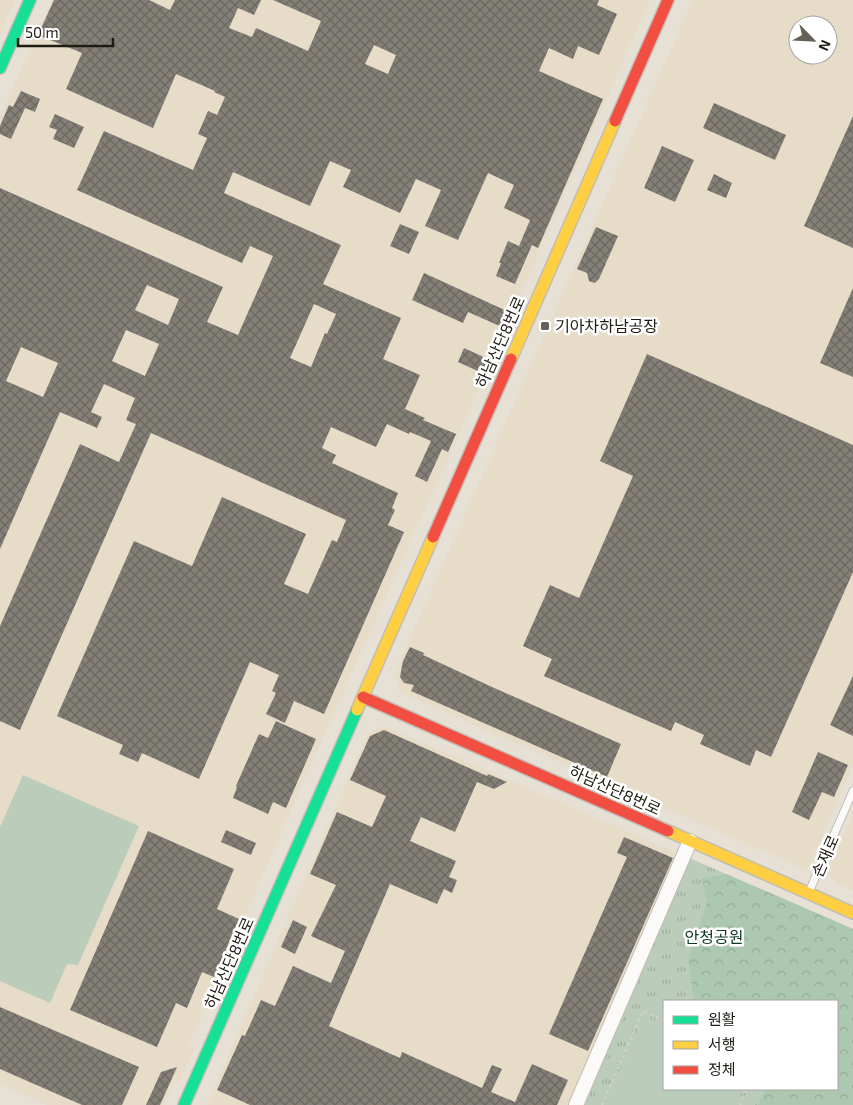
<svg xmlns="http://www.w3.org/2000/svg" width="853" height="1105" viewBox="0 0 853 1105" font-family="'Exo 2','Noto Sans KR',sans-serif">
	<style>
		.built { fill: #e6dcc8; fill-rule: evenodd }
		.grass { fill: url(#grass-tufts); fill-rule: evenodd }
		.forest { fill: url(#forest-crowns) }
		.garden { fill: #bbccba }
		.building { fill: url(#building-cross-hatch); fill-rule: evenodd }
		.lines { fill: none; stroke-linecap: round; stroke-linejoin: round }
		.lane-casing { stroke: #c2bdb5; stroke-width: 9 }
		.street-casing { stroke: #c2bdb5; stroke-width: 16 }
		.fast-casing { stroke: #c2bdb5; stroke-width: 14 }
		.slow-casing { stroke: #c2bdb5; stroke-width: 14 }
		.jam-casing { stroke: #c2bdb5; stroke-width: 14 }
		.path { stroke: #d2d1ce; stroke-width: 2.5; stroke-dasharray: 2.5 4; stroke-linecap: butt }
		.lane { stroke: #fbfaf9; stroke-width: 7 }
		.street { stroke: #fbfaf9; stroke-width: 14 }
		.fast { stroke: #16e098; stroke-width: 11 }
		.slow { stroke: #ffcf43; stroke-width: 11 }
		.jam { stroke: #f24e42; stroke-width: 11 }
		.poi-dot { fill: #656158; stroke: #fff; stroke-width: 2 }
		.labels { text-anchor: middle; stroke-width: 5; stroke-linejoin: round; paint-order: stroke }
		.poi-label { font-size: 16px; fill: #1f1c15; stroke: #fff; text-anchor: start }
		.street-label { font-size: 16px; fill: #1f1c15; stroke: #fff }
		.park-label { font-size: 16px; fill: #0d3820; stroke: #fff }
	</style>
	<defs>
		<pattern id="grass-tufts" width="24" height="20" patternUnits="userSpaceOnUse" patternTransform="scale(1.25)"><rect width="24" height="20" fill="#bbccba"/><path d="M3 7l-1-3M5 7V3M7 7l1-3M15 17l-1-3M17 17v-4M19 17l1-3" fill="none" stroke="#a0af9f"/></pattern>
		<pattern id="forest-crowns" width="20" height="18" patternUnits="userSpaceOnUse" patternTransform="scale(1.25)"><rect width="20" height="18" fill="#adc8b0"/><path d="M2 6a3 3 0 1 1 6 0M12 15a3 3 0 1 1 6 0" fill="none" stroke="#94ab96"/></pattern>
		<pattern id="building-cross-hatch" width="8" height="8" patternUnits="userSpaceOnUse" patternTransform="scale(1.25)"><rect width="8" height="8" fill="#848078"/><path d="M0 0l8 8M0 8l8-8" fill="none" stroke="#6b6861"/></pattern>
	</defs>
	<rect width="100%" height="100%" fill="#e6e0d5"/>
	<g class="built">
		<polygon points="0,0 15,0 0,36"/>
		<polygon points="52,0 650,0 444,467 331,719 189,1044 195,1047 179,1083 174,1081 163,1105 48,1105 0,1084 0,117"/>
		<path d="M693 0H853V765L807 870 401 693 395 672ZM798 25H828V55H798Z"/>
		<polygon points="384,726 680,854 571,1105 207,1105 368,733"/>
		<polygon points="853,814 853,890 840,885 827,874"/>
	</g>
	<path class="grass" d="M680 854 853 929V1105H571ZM664 1001H837V1089H664Z"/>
	<polygon class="forest" points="726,874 853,929 853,1105 758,1105 765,1089 837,1089 837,1001 694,1001 688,959 707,902 702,879"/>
	<g class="garden">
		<polygon points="23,775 139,826 78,965 67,964 50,1003 0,981 0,827"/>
		<polygon points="644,1016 664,1025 664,1089 743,1089 736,1105 605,1105"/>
	</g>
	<g class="building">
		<path d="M54 0H149L170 10 175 0H261L254 15 238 8 229 28 252 37 256 28 308 51 321 21 273 0H599L597 5 617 14 599 55 578 46 573 59 549 48 539 71 603 99 538 248 532 245 515 284 496 276 501 263H499L508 241 519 246 530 220 504 208 514 185 488 173 458 240 425 226 441 190 416 179 400 213 343 187 351 170 330 161 310 206 233 172 224 193 341 245 323 284 401 318 383 359 420 375 405 409 425 418 423 420 456 434 448 452 442 449 427 482 415 476 431 441 410 432 409 434 387 424 376 447 331 427 322 448 336 455 332 463 398 493 392 508 395 510 388 525 404 532 324 714 294 701 285 723 266 714 276 693 272 691 279 675 250 662 199 779 142 753 138 762 119 754 123 745 57 716 134 541 192 566 222 497 306 534 284 584 308 594 332 540 337 542 346 520 151 433 20 730 0 721V626L80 444 119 462 136 424 126 420 135 398 104 384 91 412 102 417 97 428 60 412 0 549V188L223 287 207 322 238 335 273 256 250 246 242 263 77 190 104 131 193 170 207 138 198 134 208 111 217 115 225 97 214 92 215 91 176 74 153 128 66 89 82 53 38 35ZM374 45 396 55 388 74 365 64ZM147 285 179 299 168 325 135 310ZM314 304 336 314 327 334 325 333 311 367 290 358ZM126 330 159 344 145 376 112 361ZM21 347 58 363 43 397 6 381Z"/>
		<polygon points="21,91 40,99 35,112 25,108 11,139 0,134 0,126 9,105 13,107"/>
		<polygon points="714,103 786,135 775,160 703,128"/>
		<polygon points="55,114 84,127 74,148 53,139 57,130 49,127"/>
		<polygon points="853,116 853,248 804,226"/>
		<polygon points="662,146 694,160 675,202 644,188"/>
		<polygon points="714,174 732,183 726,198 707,190"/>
		<polygon points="400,224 419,232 409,254 390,246"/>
		<polygon points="596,227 618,236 599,279 595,283 589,281 587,273 577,269"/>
		<polygon points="424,273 509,312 502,327 468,312 463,323 412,300"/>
		<polygon points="853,288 853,377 820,363"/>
		<polygon points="464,348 488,359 482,373 458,362"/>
		<polygon points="647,354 853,445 853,572 771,757 756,750 750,766 700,744 704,735 675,722 671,731 544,676 552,659 523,646 550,585 579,598 633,476 600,461"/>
		<polygon points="410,647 424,653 423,655 492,687 621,744 607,777 411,691 414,685 404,683 400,677 403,661"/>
		<polygon points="853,676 853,736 830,725"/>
		<polygon points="276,721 316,739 286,808 273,802 268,814 233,798 237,787 236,786 259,734 268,738"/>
		<polygon points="384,730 487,776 488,774 507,782 494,789 477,782 455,832 421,817 410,841 456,861 449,877 457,880 452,893 444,889 437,904 390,884 329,1026 400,1058 402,1052 482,1088 492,1065 502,1069 491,1092 515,1102 532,1064 568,1080 557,1105 250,1105 217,1090 242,1035 245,1036 261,1000 275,1006 293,966 331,983 345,951 311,936 336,885 310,874 337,812 372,827 386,796 350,780 370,736"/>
		<polygon points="818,752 848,765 834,797 822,792 809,820 792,812"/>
		<polygon points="226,830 256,843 251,855 221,842"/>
		<polygon points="148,831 234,869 217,909 239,919 214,977 202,972 187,1008 176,1003 157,1047 70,1010"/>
		<polygon points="624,837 673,858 588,1051 549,1034 627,857 617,853"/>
		<polygon points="293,920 307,927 295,954 281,947"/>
		<polygon points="0,1007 139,1067 122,1105 82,1105 0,1069"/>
		<polygon points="177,1067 160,1105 146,1105 161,1072"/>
	</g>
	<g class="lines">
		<g class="lane-casing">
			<polyline id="lane" points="809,892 853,791"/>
		</g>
		<g class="street-casing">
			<polyline id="street" points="576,1105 690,841"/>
		</g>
		<g class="fast-casing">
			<g id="fast">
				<polyline points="0,68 30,0"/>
				<polyline points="184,1105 357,710"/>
			</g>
		</g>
		<g class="slow-casing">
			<g id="slow">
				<polyline points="511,359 615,121"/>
				<polyline points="357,710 433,537"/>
				<polyline points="668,831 853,913"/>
			</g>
		</g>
		<g class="jam-casing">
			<g id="jam">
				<polyline points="615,121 668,0"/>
				<polyline points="433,537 511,359"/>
				<polyline points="363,697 668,831"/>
			</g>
		</g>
		<g class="path">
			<polyline points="602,1105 643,1011 664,1021"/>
			<polyline points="740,1105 746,1089"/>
		</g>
		<use href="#lane" class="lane"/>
		<use href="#street" class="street"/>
		<use href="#fast" class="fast"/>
		<use href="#slow" class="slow"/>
		<use href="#jam" class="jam"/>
	</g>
	<rect class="poi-dot" x="540" y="321" width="10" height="10" rx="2.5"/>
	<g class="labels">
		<g class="poi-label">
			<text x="555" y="332">기아차하남공장</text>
		</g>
		<g class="street-label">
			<text transform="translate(500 342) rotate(-66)" y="6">하남산단8번로</text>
			<text transform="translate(615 790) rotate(24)" y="6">하남산단8번로</text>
			<text transform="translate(825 856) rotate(-66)" y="6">손재로</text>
			<text transform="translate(229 963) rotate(-66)" y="6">하남산단8번로</text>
		</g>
		<g class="park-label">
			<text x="714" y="943">안청공원</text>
		</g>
	</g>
	<rect x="663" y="1000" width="175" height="90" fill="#ffffff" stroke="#a5a4a1"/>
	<rect x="673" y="1016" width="25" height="8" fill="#16e098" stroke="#a5a4a1"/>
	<text x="708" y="1025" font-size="15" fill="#1f1c15">원활</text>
	<rect x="673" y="1041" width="25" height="8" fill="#ffcf43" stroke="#a5a4a1"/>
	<text x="708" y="1050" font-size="15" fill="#1f1c15">서행</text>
	<rect x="673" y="1066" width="25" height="8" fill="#f24e42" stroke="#a5a4a1"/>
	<text x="708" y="1075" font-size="15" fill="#1f1c15">정체</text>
	<g transform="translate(813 40) rotate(114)"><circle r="24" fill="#ffffff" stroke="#a5a4a1"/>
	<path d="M0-4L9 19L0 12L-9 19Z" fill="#656158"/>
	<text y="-8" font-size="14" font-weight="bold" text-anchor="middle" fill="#1f1c15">N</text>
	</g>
	<path d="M18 38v8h95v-8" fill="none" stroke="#1f1c15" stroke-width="2.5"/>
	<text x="25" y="38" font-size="15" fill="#1f1c15" stroke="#ffffff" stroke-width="4" paint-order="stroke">50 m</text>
</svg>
